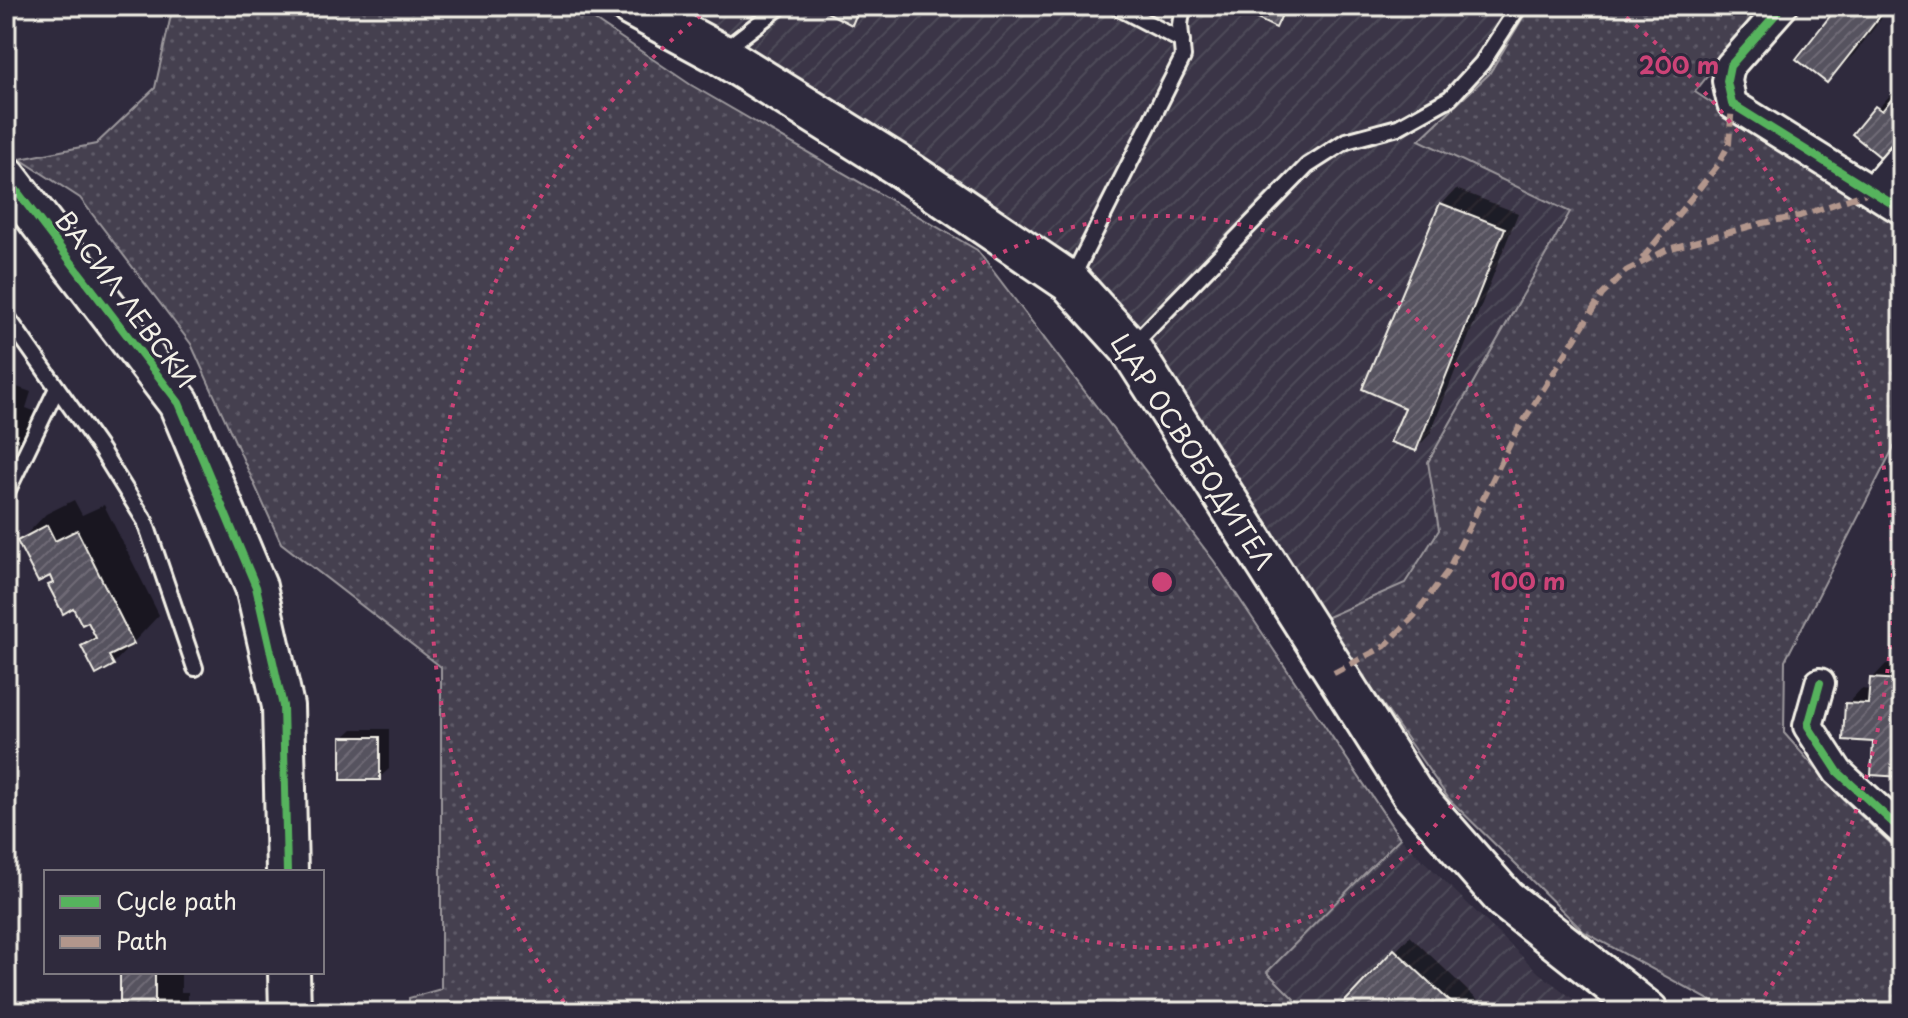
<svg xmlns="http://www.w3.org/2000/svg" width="1908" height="1018" viewBox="0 0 1908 1018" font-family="'Playpen Sans',sans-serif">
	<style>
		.industrial { fill: url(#industrial-furrows) }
		.grass { fill: url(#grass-dots); stroke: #9c989c; stroke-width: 2 }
		.shadow { fill: #0007 }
		.building { fill: url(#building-hatch); stroke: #f4f1e8; stroke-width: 2 }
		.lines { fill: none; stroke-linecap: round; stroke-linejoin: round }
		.lane-casing { stroke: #f4f1e8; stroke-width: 20 }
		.street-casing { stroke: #f4f1e8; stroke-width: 34 }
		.secondary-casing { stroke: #f4f1e8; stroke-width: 46 }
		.lane { stroke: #2f2a3d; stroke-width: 14 }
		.street { stroke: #2f2a3d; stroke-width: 28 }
		.secondary { stroke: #2f2a3d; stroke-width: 40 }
		.quiet { stroke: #b2968c; stroke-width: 6; stroke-dasharray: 12 6; stroke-linecap: butt }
		.cycleway-casing { stroke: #2f2a3d; stroke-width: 13 }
		.cycleway { stroke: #56b35d; stroke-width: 8 }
		.ring { fill: none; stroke: #cc4377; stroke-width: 4; stroke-dasharray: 4 8 }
		.labels { text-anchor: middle; stroke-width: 6; stroke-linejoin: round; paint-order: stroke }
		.street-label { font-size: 26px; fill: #f4f1e8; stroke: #2f2a3d }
		.centre { fill: #cc4377; stroke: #2f2a3d; stroke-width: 4 }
		.ring-label { font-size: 24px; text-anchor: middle; font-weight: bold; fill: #cc4377; stroke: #2f2a3d; stroke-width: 6; stroke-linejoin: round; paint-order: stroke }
	</style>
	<defs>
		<pattern id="industrial-furrows" width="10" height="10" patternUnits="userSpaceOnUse" patternTransform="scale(2)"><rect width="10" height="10" fill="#3b3647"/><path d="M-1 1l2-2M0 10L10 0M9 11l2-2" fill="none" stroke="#4e4a59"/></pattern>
		<pattern id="grass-dots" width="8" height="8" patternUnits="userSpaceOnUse" patternTransform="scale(2)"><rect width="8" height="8" fill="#454050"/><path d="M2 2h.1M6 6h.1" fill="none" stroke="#605c69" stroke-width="1.8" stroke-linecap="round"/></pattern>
		<pattern id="building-hatch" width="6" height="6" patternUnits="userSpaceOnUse" patternTransform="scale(2)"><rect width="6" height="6" fill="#56525f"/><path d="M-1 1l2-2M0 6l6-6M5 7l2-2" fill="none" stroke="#6f6b76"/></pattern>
	</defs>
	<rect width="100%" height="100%" fill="#2f2a3d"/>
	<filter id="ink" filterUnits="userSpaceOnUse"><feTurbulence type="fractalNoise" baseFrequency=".0125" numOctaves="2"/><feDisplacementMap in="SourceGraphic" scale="16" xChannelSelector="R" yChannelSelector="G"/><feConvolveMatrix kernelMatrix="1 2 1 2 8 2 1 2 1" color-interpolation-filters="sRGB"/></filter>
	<g filter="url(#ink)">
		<g class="industrial">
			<polygon points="685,6 1530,6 1489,74 1420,140 1570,212 1428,462 1439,530 1406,583 1323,619 1148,336 1036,232"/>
			<polygon points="1400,838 1539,973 1590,1012 1307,1012 1267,972"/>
		</g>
		<g class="grass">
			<polygon points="173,6 574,6 691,85 977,250 1214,561 1400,838 1267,972 1307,1012 409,1012 409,998 441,989 441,667 281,543 191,344 80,198 20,159 96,144 155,88"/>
			<polygon points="1530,6 1584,6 1605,14 1608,6 1762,6 1695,92 1902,228 1902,431 1785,661 1784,733 1842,798 1902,854 1902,1012 1731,1012 1584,932 1449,799 1323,619 1405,583 1439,530 1428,462 1570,212 1419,140 1489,74"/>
		</g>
		<g class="shadow">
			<polygon points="817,6 864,6 851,22"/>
			<polygon points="1235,6 1295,6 1276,25"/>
			<polygon points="1841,6 1891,6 1854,54 1827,81"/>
			<polygon points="1902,82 1902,140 1884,158 1855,134"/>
			<polygon points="1456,189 1518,213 1430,434 1416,449 1407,407 1442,204"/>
			<polygon points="6,383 31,392 26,408 34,411 22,446 6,462"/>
			<polygon points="74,500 82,515 104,505 159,615 113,664 83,646 96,633 89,619 20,541 46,514"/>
			<polygon points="1886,664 1902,665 1902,775 1847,704 1861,689 1871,690 1872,679"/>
			<polygon points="353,729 389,729 389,769 379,778 343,738"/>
			<polygon points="1410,936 1490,1012 1339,1011"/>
			<polygon points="122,972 181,972 181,992 188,992 188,1012 122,1012"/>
		</g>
		<g class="building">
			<polygon points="815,6 860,6 852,25"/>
			<polygon points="1230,6 1286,6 1276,28"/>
			<polygon points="1838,6 1888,6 1827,83 1796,59"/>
			<polygon points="1902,86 1902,139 1885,161 1852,134 1875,106 1882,111"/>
			<polygon points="1440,203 1505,228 1416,451 1390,442 1405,408 1362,389"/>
			<polygon points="47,525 55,541 77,530 134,644 109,656 114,665 96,675 81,646 96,638 88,622 82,625 73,608 63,614 48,585 53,583 50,576 38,582 17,541"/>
			<polygon points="1870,678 1902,680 1902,777 1871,775 1873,742 1843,740 1845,703 1868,704"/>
			<rect x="341" y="737" width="39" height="43"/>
			<polygon points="1394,949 1461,1012 1336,1011"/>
			<rect x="120" y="972" width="35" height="40"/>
		</g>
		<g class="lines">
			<g class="lane-casing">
				<g id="lane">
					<polyline points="1115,6 1182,41"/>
					<polyline points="723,51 781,6"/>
					<polyline points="1070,282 1183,57 1180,25 1183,6"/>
					<polyline points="6,315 101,450 145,521 195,668"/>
					<polyline points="1133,345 1307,166 1346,141 1398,127 1450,98 1482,63 1519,6"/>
					<polyline points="6,494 57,388"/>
				</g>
			</g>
			<g class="street-casing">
				<g id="street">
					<polyline points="1783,6 1730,66 1727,81 1732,104 1902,210"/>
					<polyline points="1872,191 1902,156"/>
					<polyline points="1820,683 1808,726 1838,772 1902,831"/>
				</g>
			</g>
			<g class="secondary-casing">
				<g id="secondary">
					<polyline points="631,6 720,54 896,164 1070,282 1130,348 1412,793 1505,899 1648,1012"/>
					<polyline points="6,177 179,403 256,587 283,706 287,872"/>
					<polyline points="289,972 290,1012"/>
				</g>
			</g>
			<use href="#lane" class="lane"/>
			<use href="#street" class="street"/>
			<use href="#secondary" class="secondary"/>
			<g class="quiet">
				<polyline points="1642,259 1718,165 1729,144 1732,104"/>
				<polyline points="1334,673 1385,646 1414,616 1447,572 1513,438 1602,295 1626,271 1668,249 1763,223 1800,216 1872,191"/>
			</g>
			<g class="cycleway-casing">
				<g id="cycleway">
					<polyline points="1783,6 1730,66 1727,81 1732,104 1902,210"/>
					<polyline points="6,177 179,403 256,587 283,706 287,872"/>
					<polyline points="1820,683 1808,726 1838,772 1902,831"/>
				</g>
			</g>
			<use href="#cycleway" class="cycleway"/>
		</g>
	</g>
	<g class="ring">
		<circle cx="1162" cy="582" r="366"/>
		<path d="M571 1012A731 731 0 0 1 707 10M1617 10A731 731 0 0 1 1753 1012"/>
	</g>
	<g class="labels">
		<g class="street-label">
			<text transform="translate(125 300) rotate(53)" y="9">ВАСИЛ ЛЕВСКИ</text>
			<text transform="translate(1192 452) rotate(57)" y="9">ЦАР ОСВОБОДИТЕЛ</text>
		</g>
	</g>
	<circle cx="1162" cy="582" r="12" class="centre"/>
	<g class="ring-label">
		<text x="1679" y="74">200 m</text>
		<text x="1528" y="590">100 m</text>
	</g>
	<rect width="1908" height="1018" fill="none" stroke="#2f2a3d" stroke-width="32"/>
	<rect x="16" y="16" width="1876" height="986" fill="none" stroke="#f4f1e8" stroke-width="3" filter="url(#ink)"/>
	<rect x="44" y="870" width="280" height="104" fill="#2f2a3d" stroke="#7e7a81" stroke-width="2"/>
	<rect x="60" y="896" width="40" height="12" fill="#56b35d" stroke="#7e7a81" stroke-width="2"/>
	<text x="116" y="910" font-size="24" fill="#f4f1e8">Cycle path</text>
	<rect x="60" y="936" width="40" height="12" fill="#b2968c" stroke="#7e7a81" stroke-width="2"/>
	<text x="116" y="950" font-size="24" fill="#f4f1e8">Path</text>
</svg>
